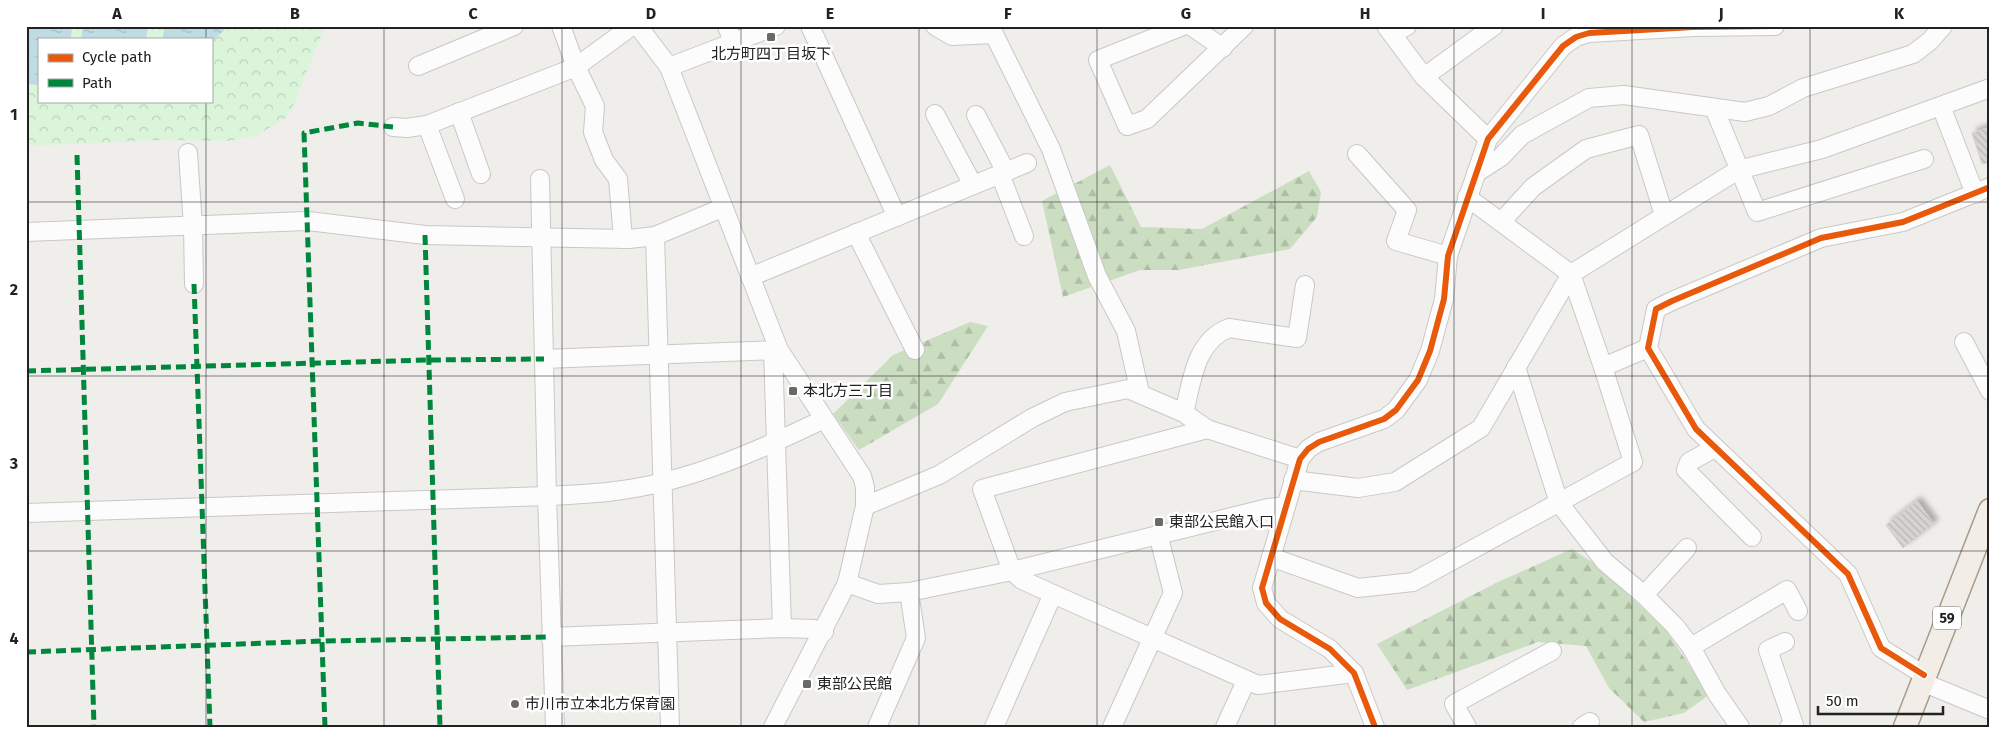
<svg xmlns="http://www.w3.org/2000/svg" width="2016" height="753" viewBox="0 0 2016 753" font-family="'Fira Sans','Noto Sans JP',sans-serif">
	<style>
		.forest { fill: url(#forest-firs) }
		.park { fill: url(#park-crowns); fill-rule: evenodd }
		.water { fill: url(#water-ripples) }
		.building { fill: url(#building-back-hatch); stroke: #d3d0cc; filter: url(#shadow) }
		.lines { fill: none; stroke-linecap: round; stroke-linejoin: round }
		.minor-casing { stroke: #c9c8c7; stroke-width: 20 }
		.major-casing { stroke: #a79c86; stroke-width: 25 }
		.minor { stroke: #fdfcfc; stroke-width: 18 }
		.major { stroke: #f3ede7; stroke-width: 22 }
		.quiet { stroke: #00873e; stroke-width: 5; stroke-dasharray: 10 5; stroke-linecap: butt }
		.cycleway-casing { stroke: #fff; stroke-width: 9 }
		.cycleway { stroke: #e8590c; stroke-width: 6 }
		.grid { fill: none; stroke: #222; stroke-width: 1; stroke-opacity: 0.55 }
		.poi-dot { fill: #6a6968; stroke: #fff; stroke-width: 2 }
		.labels { text-anchor: middle; stroke-width: 5; stroke-linejoin: round; paint-order: stroke }
		.shield { fill: #fff; stroke: #646464; stroke-width: 1 }
		.shield-label { font-size: 14px; font-weight: bold; fill: #222 }
		.poi-label { font-size: 15px; fill: #222; stroke: #fff; text-anchor: start }
		.neatline { fill: none; stroke: #222; stroke-width: 2 }
		.grid-label { font-size: 16px; text-anchor: middle; font-weight: bold; fill: #222 }
	</style>
	<defs>
		<pattern id="forest-firs" width="22" height="20" patternUnits="userSpaceOnUse" patternTransform="scale(1.25)"><rect width="22" height="20" fill="#cbdec1"/><path d="M5 1l3.5 6h-7zM16 11l3.5 6h-7z" fill="#aebea6"/></pattern>
		<pattern id="park-crowns" width="20" height="18" patternUnits="userSpaceOnUse" patternTransform="scale(1.25)"><rect width="20" height="18" fill="#daf5da"/><path d="M2 6a3 3 0 1 1 6 0M12 15a3 3 0 1 1 6 0" fill="none" stroke="#bbd2bb"/></pattern>
		<pattern id="water-ripples" width="26" height="14" patternUnits="userSpaceOnUse" patternTransform="scale(1.25)"><rect width="26" height="14" fill="#bfdbe3"/><path d="M2 4q2-2 4 0t4 0M15 11q2-2 4 0t4 0" fill="none" stroke="#a4bcc2"/></pattern>
		<pattern id="building-back-hatch" width="6" height="6" patternUnits="userSpaceOnUse" patternTransform="scale(1.25)"><rect width="6" height="6" fill="#d7d4d2"/><path d="M-1 5l2 2M0 0l6 6M5-1l2 2" fill="none" stroke="#b8b6b4"/></pattern>
		<filter id="shadow"><feDropShadow dx="4.5" dy="-4.5" stdDeviation="2.5" flood-color="#0004"/></filter>
	</defs>
	<rect width="100%" height="100%" fill="#f0eeeb"/>
	<g class="forest">
		<polygon points="1110,165 1141,227 1202,229 1309,171 1321,192 1317,217 1290,249 1179,270 1140,270 1063,297 1042,201"/>
		<polygon points="970,322 988,326 938,404 859,450 833,414 893,355"/>
		<polygon points="1572,549 1595,564 1666,630 1709,695 1684,713 1644,722 1609,688 1586,646 1538,642 1407,690 1377,644 1498,582"/>
	</g>
	<path class="park" d="M26 26H325L294 104 286 118 256 136 230 141 161 140 26 146ZM39 39H211V101H39Z"/>
	<g class="water">
		<polygon points="26,26 72,26 71,39 39,39 39,85 26,84"/>
		<polygon points="83,26 148,26 146,39 81,39"/>
		<polygon points="164,26 228,26 211,43 211,39 163,39"/>
	</g>
	<g class="building">
		<polygon points="1990,127 1990,162 1982,164 1972,133"/>
		<polygon points="1917,501 1934,524 1903,548 1886,525"/>
	</g>
	<g class="lines">
		<g class="minor-casing">
			<g id="minor">
				<polyline points="561,26 576,67 595,106 593,132 604,160 618,179 623,239"/>
				<polyline points="638,26 669,67 779,350 862,476 865,487 865,506 847,583 773,727"/>
				<polyline points="727,26 733,43"/>
				<polyline points="810,26 897,217"/>
				<polyline points="935,26 952,36 994,34"/>
				<polyline points="1183,26 1098,60 1127,126 1147,119 1244,26"/>
				<polyline points="1191,26 1223,48"/>
				<polyline points="1386,26 1424,77 1488,139"/>
				<polyline points="994,34 1051,149 1097,276 1126,331 1140,393"/>
				<polyline points="1392,34 1407,26"/>
				<polyline points="418,66 514,26"/>
				<polyline points="669,67 776,26"/>
				<polyline points="1424,77 1494,26"/>
				<polyline points="1941,106 1975,194"/>
				<polyline points="1714,108 1757,212 1924,159"/>
				<polyline points="459,112 481,174"/>
				<polyline points="935,114 973,185"/>
				<polyline points="976,115 1006,172"/>
				<polyline points="427,125 455,199"/>
				<polyline points="393,127 407,128 427,125 576,67 632,26"/>
				<polyline points="188,153 193,226 194,284"/>
				<polyline points="1357,154 1407,210 1396,241 1448,256"/>
				<polyline points="1476,173 1501,157 1522,135 1589,98 1624,95 1745,112 1769,106 1803,88 1913,54 1930,41 1943,26"/>
				<polyline points="1000,174 1024,236"/>
				<polyline points="540,179 547,496 555,727"/>
				<polyline points="1502,221 1533,187 1586,149 1639,135 1664,215"/>
				<polyline points="26,232 308,221 425,235 629,239 655,236 722,208"/>
				<polyline points="856,233 915,350"/>
				<polyline points="655,236 670,727"/>
				<polyline points="750,277 1027,163"/>
				<polyline points="1964,342 1990,391"/>
				<polyline points="773,350 782,628"/>
				<polyline points="544,359 779,350"/>
				<polyline points="1516,367 1559,503 1605,562 1644,595 1675,626 1691,647 1717,694 1740,727"/>
				<polyline points="1603,367 1648,348"/>
				<path d="M1184 413C1192 381 1195 341 1229 328L1297 338 1305 285"/>
				<polyline points="1207,429 982,489 1012,571 1022,580 1053,594 1258,685 1354,673"/>
				<polyline points="1715,448 1689,462 1686,470 1752,537"/>
				<polyline points="1293,480 1358,488 1395,482 1481,428 1571,274 1738,170 1822,149 1990,88"/>
				<polyline points="865,506 939,475 1032,418 1065,402 1128,389 1184,413 1207,429 1300,459"/>
				<path d="M26 513 547 496C569 495 592 494 615 491 689 482 758 451 824 419"/>
				<polyline points="1271,557 1358,588 1413,582 1633,462 1603,367 1571,274 1467,197"/>
				<polyline points="847,583 878,594 909,592 1012,571 1268,508 1286,506"/>
				<polyline points="1644,595 1687,548"/>
				<polyline points="550,637 782,628 814,629 824,632"/>
				<polyline points="1785,642 1768,650 1794,725 1789,727"/>
				<polyline points="1691,647 1787,590 1798,611"/>
				<polyline points="1924,675 1881,648 1848,574 1696,429 1648,348 1656,309 1672,301 1821,238 1903,222 1990,187"/>
				<polyline points="1922,682 1990,710"/>
				<polyline points="877,727 916,638 909,592"/>
				<polyline points="994,727 1053,594"/>
				<polyline points="1112,727 1173,593 1158,534"/>
				<polyline points="1225,727 1246,681"/>
				<polyline points="1375,727 1354,673 1330,649 1280,619 1266,603 1262,588 1300,459 1308,449 1319,442 1384,419 1396,410 1418,380 1430,351 1444,299 1448,256 1488,139 1563,46 1576,37 1589,33 1693,27 1775,26"/>
				<polyline points="1467,727 1454,704 1552,651"/>
				<polyline points="1582,727 1590,722"/>
			</g>
		</g>
		<g class="major-casing">
			<polyline id="major" points="1905,727 1990,510"/>
		</g>
		<use href="#minor" class="minor"/>
		<use href="#major" class="major"/>
		<g class="quiet">
			<polyline points="77,155 94,727"/>
			<polyline points="425,235 440,727"/>
			<polyline points="194,284 210,727"/>
			<polyline points="26,371 429,360 544,359"/>
			<polyline points="26,652 322,641 550,637"/>
			<polyline points="325,727 304,133 358,123 393,127"/>
		</g>
		<g class="cycleway-casing">
			<g id="cycleway">
				<polyline points="1924,675 1881,648 1848,574 1696,429 1648,348 1656,309 1672,301 1821,238 1903,222 1990,187"/>
				<polyline points="1375,727 1354,673 1330,649 1280,619 1266,603 1262,588 1300,459 1308,449 1319,442 1384,419 1396,410 1418,380 1430,351 1444,299 1448,256 1488,139 1563,46 1576,37 1589,33 1693,27 1775,26"/>
			</g>
		</g>
		<use href="#cycleway" class="cycleway"/>
	</g>
	<path class="grid" d="M206 26V39M384 26V727M562 26V727M741 26V727M919 26V727M1097 26V727M1275 26V727M1454 26V727M1632 26V727M1810 26V727M206 101V727M26 202H1990M26 376H1990M26 551H1990"/>
	<g class="poi-dot">
		<rect x="766" y="32" width="10" height="10" rx="2.5"/>
		<rect x="788" y="386" width="10" height="10" rx="2.5"/>
		<rect x="1154" y="517" width="10" height="10" rx="2.5"/>
		<rect x="802" y="679" width="10" height="10" rx="2.5"/>
		<circle cx="515" cy="704" r="5"/>
	</g>
	<g class="labels">
		<rect class="shield" x="1933" y="606.5" width="28" height="23" rx="4"/>
		<g class="shield-label">
			<text x="1947" y="623">59</text>
		</g>
		<g class="poi-label">
			<text x="771" y="59" text-anchor="middle">北方町四丁目坂下</text>
			<text x="803" y="396">本北方三丁目</text>
			<text x="1169" y="527">東部公民館入口</text>
			<text x="817" y="689">東部公民館</text>
			<text x="525" y="709">市川市立本北方保育園</text>
		</g>
	</g>
	<rect width="2016" height="753" fill="none" stroke="#ffffff" stroke-width="55"/>
	<rect x="38" y="38" width="175" height="65" fill="#ffffff" stroke="#a7a7a7"/>
	<rect x="48" y="54" width="25" height="8" fill="#e8590c" stroke="#a7a7a7"/>
	<text x="82" y="62" font-size="15" fill="#222222">Cycle path</text>
	<rect x="48" y="79" width="25" height="8" fill="#00873e" stroke="#a7a7a7"/>
	<text x="82" y="88" font-size="15" fill="#222222">Path</text>
	<path d="M1818 706v8h125v-8" fill="none" stroke="#222222" stroke-width="2.5"/>
	<text x="1826" y="706" font-size="15" fill="#222222" stroke="#ffffff" stroke-width="4" paint-order="stroke">50 m</text>
	<rect x="28" y="28" width="1960" height="698" class="neatline"/>
	<g class="grid-label">
		<text x="117" y="19">A</text>
		<text x="295" y="19">B</text>
		<text x="473" y="19">C</text>
		<text x="651" y="19">D</text>
		<text x="830" y="19">E</text>
		<text x="1008" y="19">F</text>
		<text x="1186" y="19">G</text>
		<text x="1365" y="19">H</text>
		<text x="1543" y="19">I</text>
		<text x="1721" y="19">J</text>
		<text x="1899" y="19">K</text>
		<text x="14" y="120">1</text>
		<text x="14" y="295">2</text>
		<text x="14" y="469">3</text>
		<text x="14" y="644">4</text>
	</g>
</svg>
